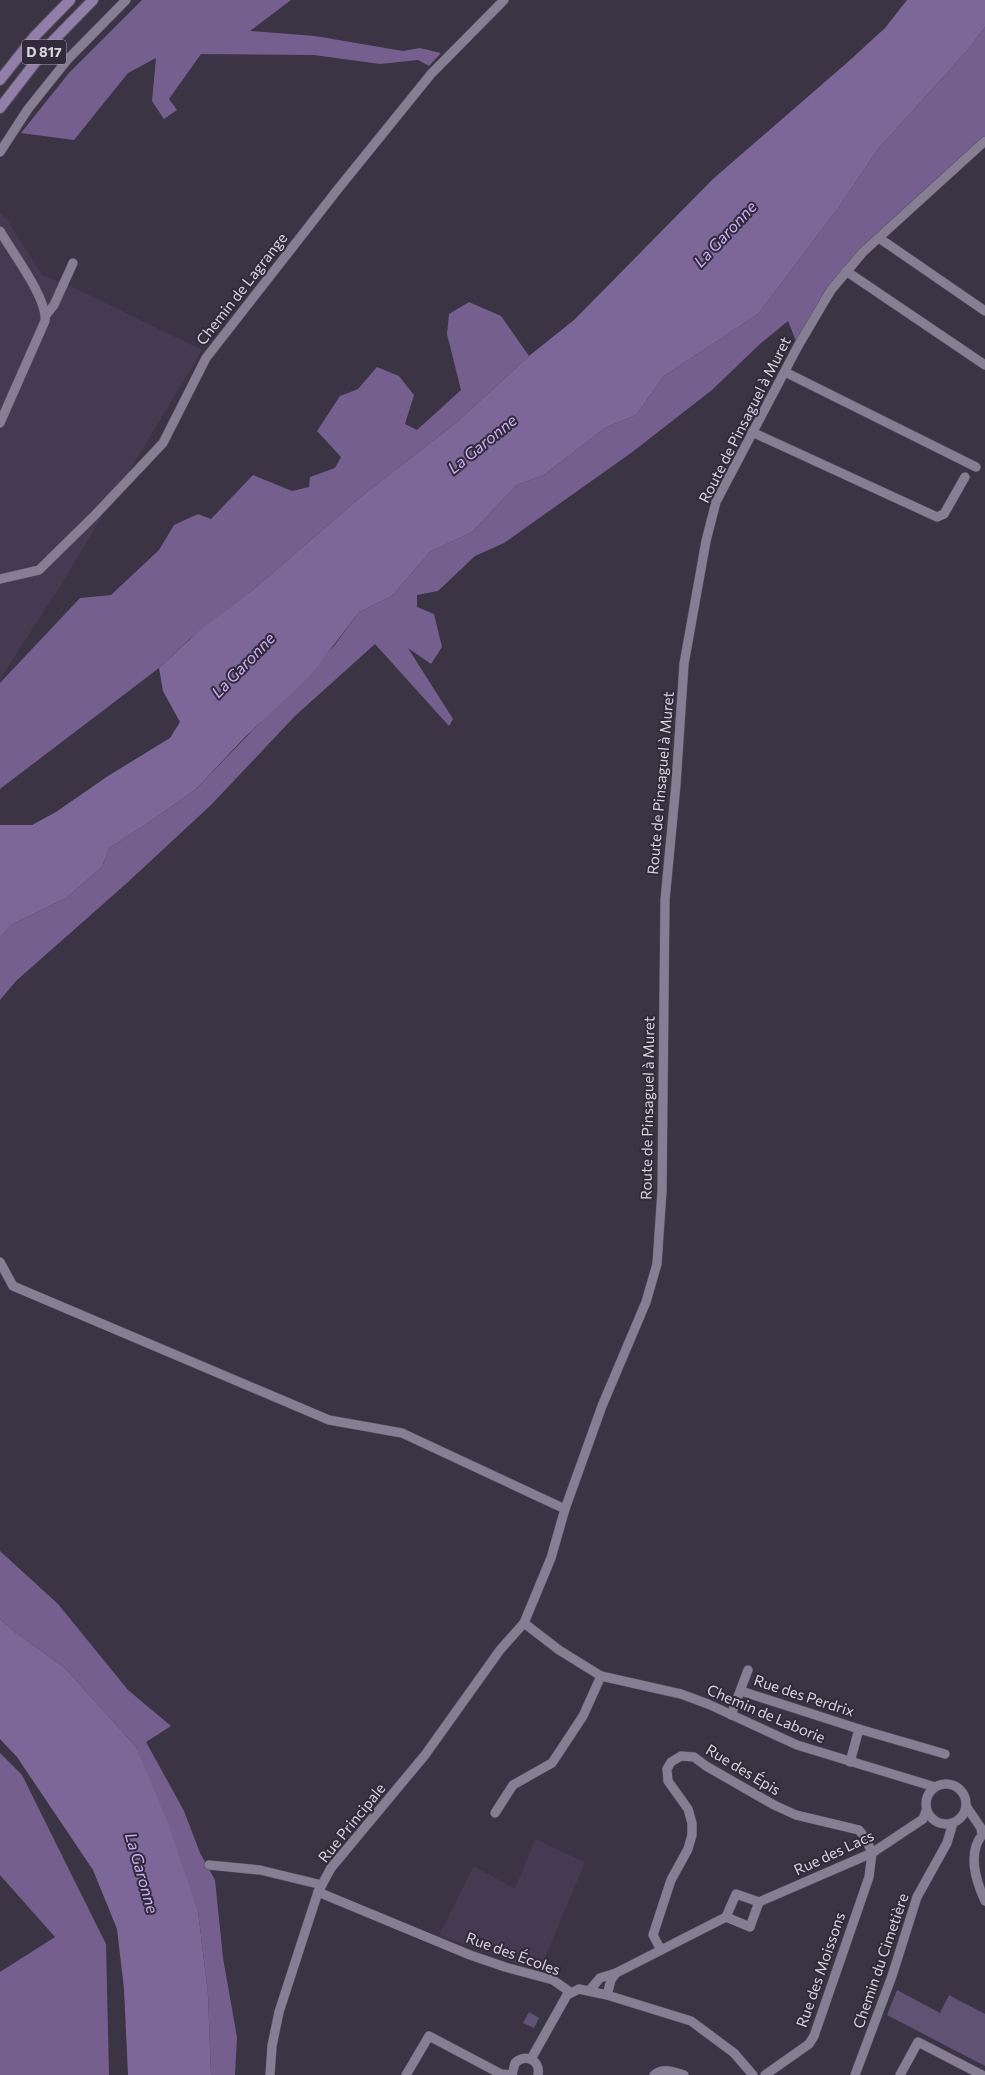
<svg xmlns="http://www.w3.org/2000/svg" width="985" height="2075" viewBox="0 0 985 2075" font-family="Commissioner,sans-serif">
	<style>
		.built { fill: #443a51 }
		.green { fill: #605272 }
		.forest { fill: #755f8f }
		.water { fill: #7c6798 }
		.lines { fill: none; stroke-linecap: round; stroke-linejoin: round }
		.minor-casing { stroke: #595261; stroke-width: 10 }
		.major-casing { stroke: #595261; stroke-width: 12 }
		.minor { stroke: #867e92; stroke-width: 9 }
		.major { stroke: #917faa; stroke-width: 10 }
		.labels { text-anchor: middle; stroke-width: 4; stroke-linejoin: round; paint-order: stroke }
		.shield { fill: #312a3a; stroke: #a7a1ae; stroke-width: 1 }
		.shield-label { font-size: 14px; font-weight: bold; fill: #d9d4df }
		.street-label { font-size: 15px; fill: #d9d4df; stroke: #312a3a }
		.water-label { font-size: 16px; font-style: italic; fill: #d0b0fa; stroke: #312a3a }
	</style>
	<rect width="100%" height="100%" fill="#3b3445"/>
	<g class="built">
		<polygon points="0,214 6,218 42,275 73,287 202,350 59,588 0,679"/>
		<polygon points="535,1839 585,1862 539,1972 439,1935 474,1866 515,1889"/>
	</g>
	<g class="green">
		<polygon points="897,1990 940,2013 949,1995 985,2014 985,2066 887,2015"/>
		<polygon points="529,2012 539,2018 534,2028 523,2023"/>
	</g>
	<g class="forest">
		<polygon points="142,0 291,0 250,31 315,36 403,51 420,48 441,53 429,66 418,60 380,64 314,55 201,54 169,99 177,110 164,119 152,101 156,58 128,73 74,140 21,133 69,73"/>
		<polygon points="985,27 985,141 863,252 798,346 788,321 761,343 712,390 631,453 504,543 475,556 438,591 417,595 417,607 434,614 442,647 431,664 408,648 453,719 449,726 375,644 295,716 211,805 128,882 16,981 0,1000 0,938 11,925 66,898 102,867 109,848 145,825 196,789 334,646 359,612 392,596 430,552 472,532 517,485 544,475 605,428 636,415 664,376 758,314 839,207 878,149 966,52"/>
		<polygon points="469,302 501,316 529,356 456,423 363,495 254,589 190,639 159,668 0,789 0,683 80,598 111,595 159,550 174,525 198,514 211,519 253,475 292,491 309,487 310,477 335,468 341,457 317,431 340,396 358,389 377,367 399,376 414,395 405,424 417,430 461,390 447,334 449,314"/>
		<polygon points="0,1551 58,1604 128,1690 171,1726 146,1742 184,1811 200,1853 215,1880 223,1958 237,2037 235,2075 211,2075 208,1994 198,1911 136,1747 65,1668 15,1632 0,1619"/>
		<polygon points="0,1753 22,1775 106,1944 109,2075 0,2075 0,1972 55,1937 0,1875"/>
	</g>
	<g class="water">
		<polygon points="907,0 985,0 985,27 966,52 878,149 839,207 758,314 664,376 636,415 605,428 544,475 517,485 472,532 430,552 392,596 359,612 310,676 245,737 196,789 145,825 109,848 102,867 66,898 11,925 0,938 0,825 32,825 56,812 108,776 170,738 180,722 163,691 159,668 199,631 254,589 363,495 456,423 529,356 574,320 713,179 849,61 885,28"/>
		<polygon points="0,1619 15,1632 65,1668 136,1747 168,1823 198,1911 208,1994 211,2075 128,2075 124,1989 117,1929 93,1870 17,1757 0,1739"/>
	</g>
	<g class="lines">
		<g class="minor-casing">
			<g id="minor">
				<polyline points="0,152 28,109 68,59 126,0"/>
				<path d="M0 231C12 252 48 299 45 321L0 423"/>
				<polyline points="879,238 985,311"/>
				<polyline points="846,271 985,365"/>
				<polyline points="46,315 54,305 73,263"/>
				<polyline points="785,372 976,467"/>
				<polyline points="752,432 937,517 944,514 965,477"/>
				<polyline points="0,579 39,570 95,515 163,443 206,358 338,189 431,74 504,0"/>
				<polyline points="0,1262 13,1286 329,1420 402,1433 565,1509"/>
				<polyline points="524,1623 559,1650 601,1676 681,1694 708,1704 797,1745 935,1787"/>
				<polyline points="741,1691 859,1729 850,1762"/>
				<polyline points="731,1715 748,1670"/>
				<polyline points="859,1729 945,1754"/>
				<circle cx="946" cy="1804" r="20"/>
				<path d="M966 1806 981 1828 982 1835C967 1854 976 1881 985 1901"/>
				<polyline points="495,1813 513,1785 552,1763 583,1716 601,1676"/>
				<polyline points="209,1865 260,1870 322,1885"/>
				<polyline points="318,1892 470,1955 505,1967 553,1980 570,1992"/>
				<polyline points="726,1917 750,1927 759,1902"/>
				<polyline points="661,1950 653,1935 671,1880 688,1849 692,1835 692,1823 688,1809 668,1781 667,1769 671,1762 681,1756 694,1757 706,1766 774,1805 796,1815 859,1830 866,1839 872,1853 869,1877 814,2036 809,2044 765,2075"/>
				<polyline points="589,1991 600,1978 616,1973 726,1917 736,1894 759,1902 872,1853 923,1819 926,1811"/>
				<polyline points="607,1995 611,1980 616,1973"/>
				<polyline points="531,2059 567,1995 579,1989 607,1995 691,2021 734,2053 753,2075"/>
				<polyline points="270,2075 272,2046 279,2012 318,1892 331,1868 425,1755 500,1650 524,1623 551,1558 565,1509 602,1406 646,1302 657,1264 662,1191 665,900 676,784 684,664 706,541 716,502 798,346 831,290 863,252 985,141"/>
				<polyline points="406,2075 429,2036 501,2074 512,2075"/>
				<path d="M512 2075 515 2063C525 2053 541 2060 538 2075"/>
				<path d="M654 2075C663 2067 674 2072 684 2075"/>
				<polyline points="855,2075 892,1976 917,1897 947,1843 953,1823"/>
				<polyline points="900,2075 918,2042 982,2075"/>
			</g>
		</g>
		<g class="major-casing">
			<g id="major">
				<polyline points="0,80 34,37 70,0"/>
				<polyline points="0,108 48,46 93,0"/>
			</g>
		</g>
		<use href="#minor" class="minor"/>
		<use href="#major" class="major"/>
	</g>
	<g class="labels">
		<rect class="shield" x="22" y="40" width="44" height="24" rx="3"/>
		<g class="shield-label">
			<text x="44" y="57">D 817</text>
		</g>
		<g class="street-label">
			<text transform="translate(242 289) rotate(-52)" y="5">Chemin de Lagrange</text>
			<text transform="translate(745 420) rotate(-63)" y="5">Route de Pinsaguel à Muret</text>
			<text transform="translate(661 783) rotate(-85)" y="5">Route de Pinsaguel à Muret</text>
			<text transform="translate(648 1108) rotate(-89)" y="5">Route de Pinsaguel à Muret</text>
			<text transform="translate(804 1696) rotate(18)" y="5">Rue des Perdrix</text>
			<text transform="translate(766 1714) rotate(23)" y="5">Chemin de Laborie</text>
			<text transform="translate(743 1770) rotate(31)" y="5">Rue des Épis</text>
			<text transform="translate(352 1823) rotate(-51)" y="5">Rue Principale</text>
			<text transform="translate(834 1853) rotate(-25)" y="5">Rue des Lacs</text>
			<text transform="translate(513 1954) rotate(20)" y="5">Rue des Écoles</text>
			<text transform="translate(881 1961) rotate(-71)" y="5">Chemin du Cimetière</text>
			<text transform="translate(821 1970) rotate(-71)" y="5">Rue des Moissons</text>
		</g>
		<g class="water-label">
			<text transform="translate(725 234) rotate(-47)" y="6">La Garonne</text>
			<text transform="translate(482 444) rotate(-39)" y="6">La Garonne</text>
			<text transform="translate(243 665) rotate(-46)" y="6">La Garonne</text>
			<text transform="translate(142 1873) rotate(74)" y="6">La Garonne</text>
		</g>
	</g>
</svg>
